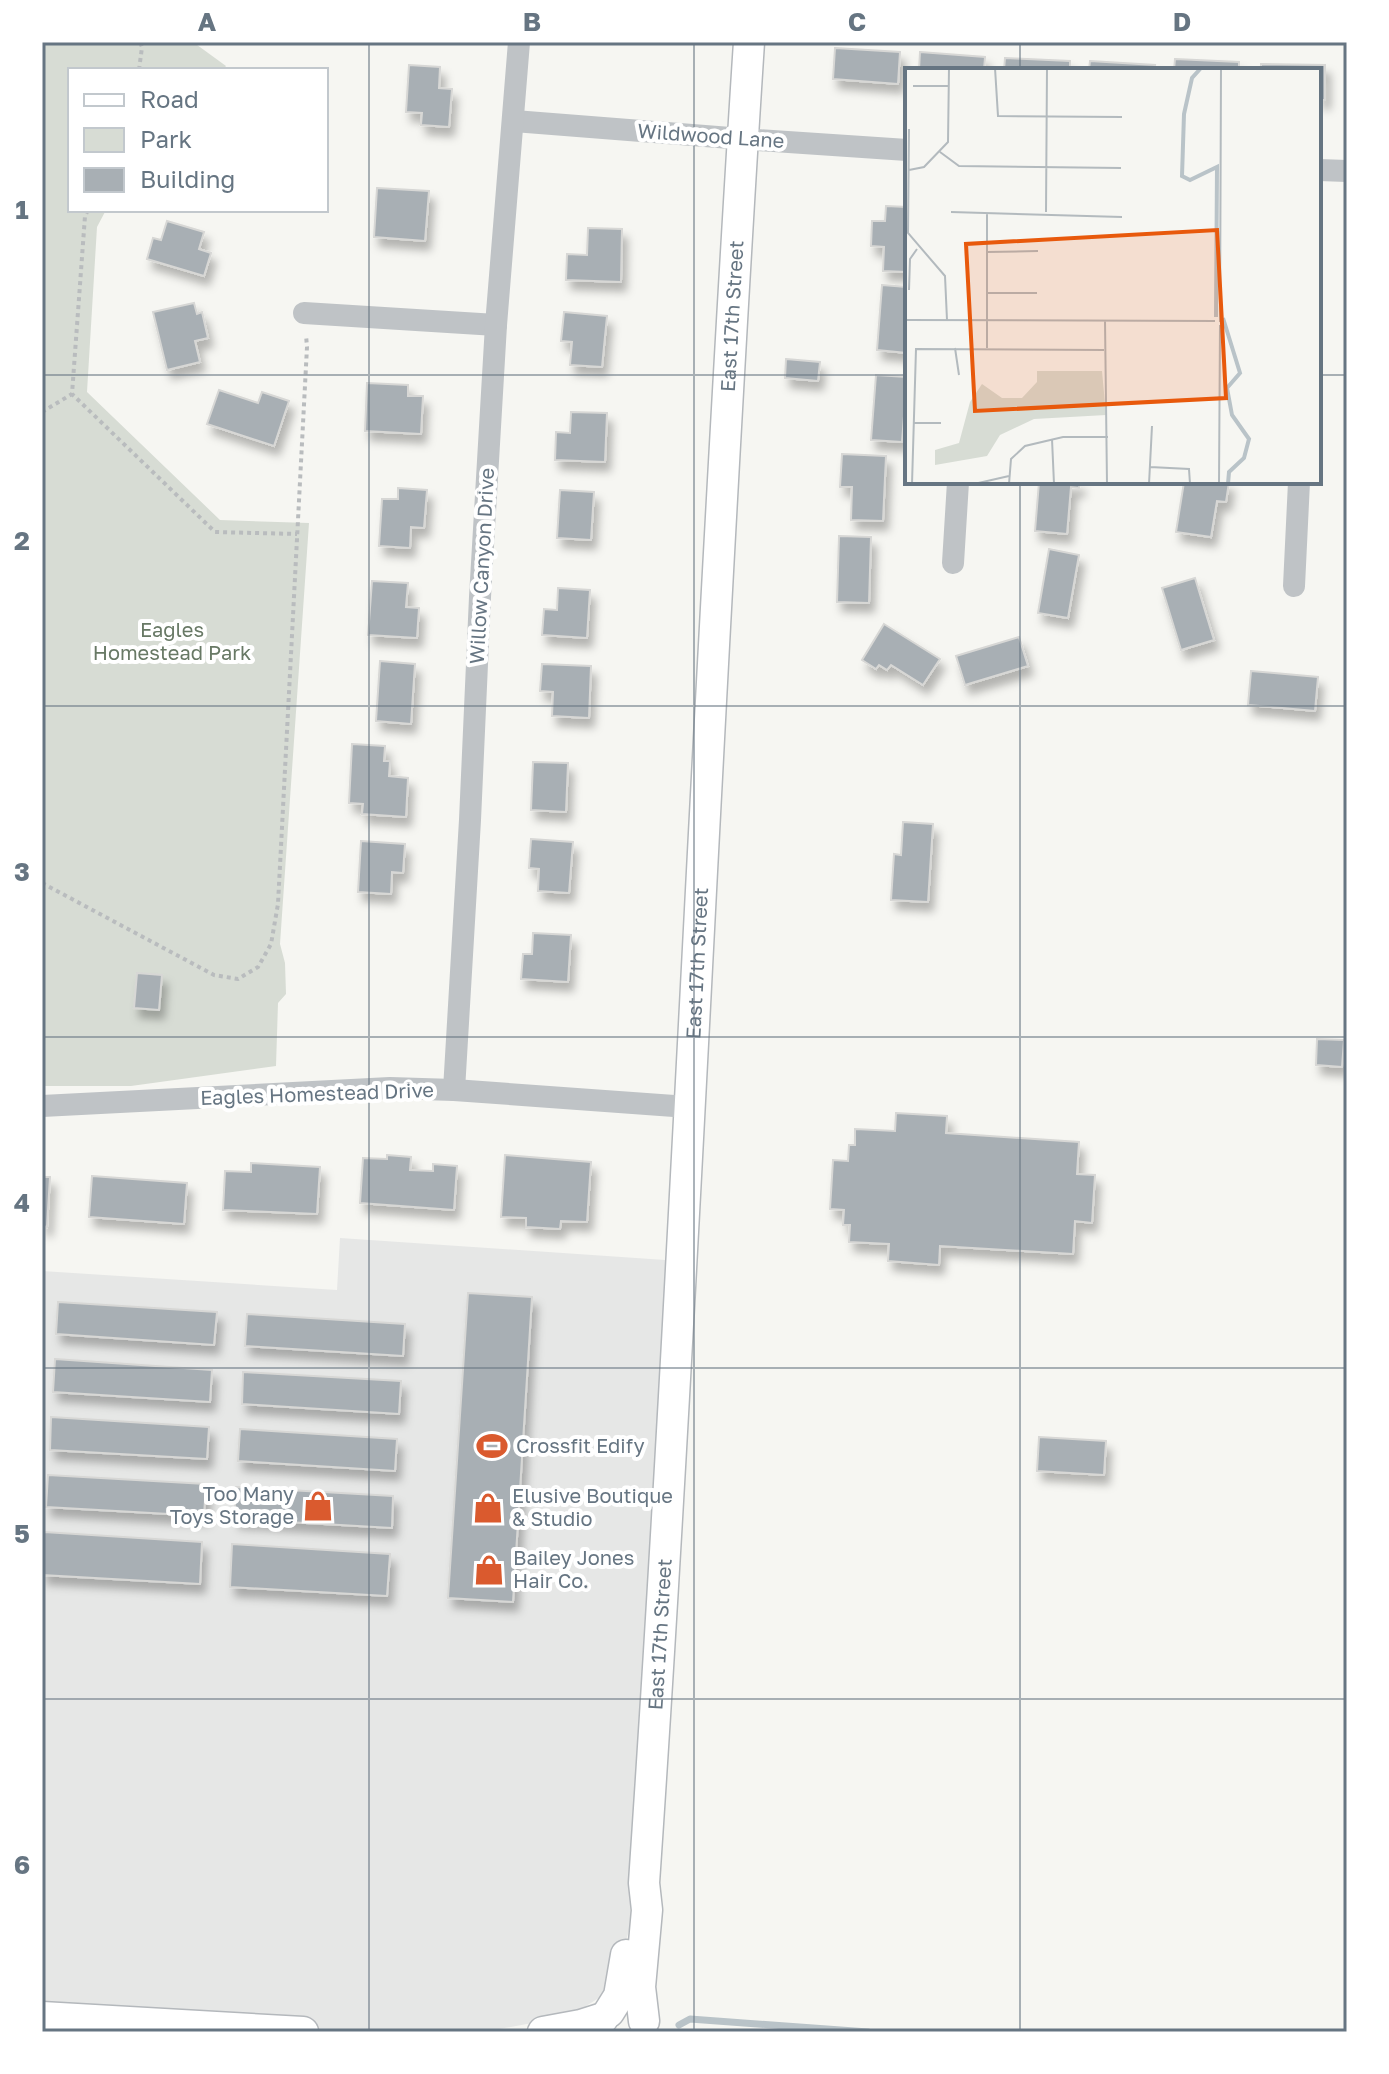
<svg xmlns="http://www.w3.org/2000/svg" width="1389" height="2074" viewBox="0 0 1389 2074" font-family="'Golos Text',sans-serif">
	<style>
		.built { fill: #e6e7e6 }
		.green { fill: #d7dcd4 }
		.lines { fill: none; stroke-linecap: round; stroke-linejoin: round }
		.stream { stroke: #b9c3c8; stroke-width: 7 }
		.building { fill: #a8afb4; stroke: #d7d7d5; stroke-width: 2; filter: url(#shadow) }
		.secondary-casing { stroke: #b4b8bc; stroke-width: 33 }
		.path { stroke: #b9bcbe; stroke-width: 4; stroke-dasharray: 4 4; stroke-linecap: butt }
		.street { stroke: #bfc3c6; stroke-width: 22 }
		.secondary { stroke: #fff; stroke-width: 30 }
		.grid { fill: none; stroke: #667582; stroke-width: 2; stroke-opacity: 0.55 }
		.labels { text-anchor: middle; stroke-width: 8; stroke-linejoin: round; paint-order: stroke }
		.street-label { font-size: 20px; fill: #667582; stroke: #fff }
		.park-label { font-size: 20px; fill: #687965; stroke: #fff }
		.poi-label { font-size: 20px; fill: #667582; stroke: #fff; text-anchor: start }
		.inset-river { fill: none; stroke: #b9c3c8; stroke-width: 4 }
		.inset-road { fill: none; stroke: #b3babe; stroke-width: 2 }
		.view { fill: #e8590c; fill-opacity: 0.15; stroke: #e8590c; stroke-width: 4 }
		.inset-edge { fill: none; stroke: #667582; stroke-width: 4 }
		.neatline { fill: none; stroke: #667582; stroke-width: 3 }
		.grid-label { font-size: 26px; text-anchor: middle; font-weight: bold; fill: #667582 }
	</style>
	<defs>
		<filter id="shadow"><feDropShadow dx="5" dy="9" stdDeviation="4" flood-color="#0004"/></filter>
	</defs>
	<rect width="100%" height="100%" fill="#f6f6f2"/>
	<polygon class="built" points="340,1238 680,1261 644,1883 610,1991 570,2016 483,2032 294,2032 42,2017 42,1271 337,1290"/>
	<polygon class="green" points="42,42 193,42 226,66 223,70 70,70 70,210 106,210 97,227 87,392 220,520 309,523 280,944 285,963 286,994 278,1003 276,1066 131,1086 42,1086"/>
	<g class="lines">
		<polyline class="stream" points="679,2025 690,2019 868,2032"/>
	</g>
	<g class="building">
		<polygon points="835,48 900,52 898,84 833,79"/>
		<polygon points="920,52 985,57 984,70 919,70"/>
		<polygon points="1005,58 1070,61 1070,70 1004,70"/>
		<polygon points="1175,59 1239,62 1239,70 1174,70"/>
		<polygon points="1090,61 1155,65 1154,70 1089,70"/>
		<polygon points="1261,64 1325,65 1325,100 1319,100 1319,70 1261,70"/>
		<polygon points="409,65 440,67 439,88 452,89 449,127 421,125 422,113 406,112"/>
		<polygon points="377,188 429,191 425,241 374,237"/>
		<polygon points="886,206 907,207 907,272 883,271 884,247 871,246 872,221 885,221"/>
		<polygon points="167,221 204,232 199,249 211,253 204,276 147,259 153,238 161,240"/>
		<polygon points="588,228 622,229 621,282 566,280 567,254 587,255"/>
		<polygon points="882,285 907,287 907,353 877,350"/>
		<polygon points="194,303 197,314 202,312 208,338 195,341 200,362 167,370 153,312"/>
		<polygon points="564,312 607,316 602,367 570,365 572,342 561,341"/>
		<polygon points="786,359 820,362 818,381 785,378"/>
		<polygon points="876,375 907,377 902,442 871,440"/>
		<polygon points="367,383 408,385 408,396 423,396 421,434 365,431"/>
		<polygon points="219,390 258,403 262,392 289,401 274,446 207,424"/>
		<polygon points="571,412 607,413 605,462 555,460 556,432 570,433"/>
		<polygon points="842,454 886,456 883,521 851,520 852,487 840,487"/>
		<polygon points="1039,482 1080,482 1079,488 1071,487 1067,534 1035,531"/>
		<polygon points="1184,482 1229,482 1226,502 1217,501 1211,537 1176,532"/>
		<polygon points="398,488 427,490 424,528 411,527 410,548 379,546 382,499 398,499"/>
		<polygon points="560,490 594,492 591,540 557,538"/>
		<polygon points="839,536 871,537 869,603 837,602"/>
		<polygon points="1049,549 1079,555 1068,618 1038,613"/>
		<polygon points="1195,578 1214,640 1181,650 1162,588"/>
		<polygon points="372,581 408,583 406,607 419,608 417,638 368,635"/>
		<polygon points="558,588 590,590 587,638 542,635 544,609 557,610"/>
		<polygon points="884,624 940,659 923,685 891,665 887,670 879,665 876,669 862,660"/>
		<polygon points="1019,637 1028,666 965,685 956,656"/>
		<polygon points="380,661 415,664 411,724 376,721"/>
		<polygon points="542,664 591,666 589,718 552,716 553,692 540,691"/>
		<polygon points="1251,671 1318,677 1315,711 1248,705"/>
		<polygon points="352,744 385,746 384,761 390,761 389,776 408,778 406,817 362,814 363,804 349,803"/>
		<polygon points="533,762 568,763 566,812 531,810"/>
		<polygon points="903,822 933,824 928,902 891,900 894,854 901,855"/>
		<polygon points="531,839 573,842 569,893 538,891 539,869 529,868"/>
		<polygon points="361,841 405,844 403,873 392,872 391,894 358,892"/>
		<polygon points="533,933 571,935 568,982 521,979 523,954 532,954"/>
		<polygon points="137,973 162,975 159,1010 134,1008"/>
		<polygon points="1317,1039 1344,1040 1342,1067 1316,1065"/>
		<polygon points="896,1113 947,1116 946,1133 1079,1142 1077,1174 1095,1175 1092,1223 1075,1221 1073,1254 940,1246 939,1265 888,1261 889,1244 849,1242 850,1225 843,1225 844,1210 830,1209 833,1160 848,1161 849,1145 855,1145 855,1129 895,1131"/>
		<polygon points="387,1155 411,1157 410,1170 433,1171 433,1164 457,1166 454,1210 360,1203 363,1158 387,1159"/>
		<polygon points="505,1155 591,1162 587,1222 561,1221 560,1229 526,1227 526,1218 501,1217"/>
		<polygon points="251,1163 320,1167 317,1214 223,1210 225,1171 251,1172"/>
		<polygon points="92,1176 187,1183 184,1224 89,1217"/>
		<polygon points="42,1177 50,1177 47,1227 42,1226"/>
		<polygon points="468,1293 532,1297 513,1602 448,1598"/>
		<polygon points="58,1302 217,1312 214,1345 56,1334"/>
		<polygon points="247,1314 405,1324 403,1356 245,1346"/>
		<polygon points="55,1359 212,1370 210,1402 53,1392"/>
		<polygon points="243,1372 401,1381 399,1414 242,1404"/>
		<polygon points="51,1417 209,1427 207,1459 50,1450"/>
		<polygon points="240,1429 397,1439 395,1471 238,1461"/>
		<polygon points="1039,1437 1106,1441 1104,1475 1037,1471"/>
		<polygon points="48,1475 206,1484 204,1516 46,1507"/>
		<polygon points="236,1487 393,1496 392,1528 234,1519"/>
		<polygon points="44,1532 202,1542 200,1584 42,1575"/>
		<polygon points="232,1544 390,1554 387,1596 230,1587"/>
	</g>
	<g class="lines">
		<g class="secondary-casing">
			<g id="secondary">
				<polyline points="609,2012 619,1996 626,1955"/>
				<polyline points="42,2017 303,2032"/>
				<path id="s1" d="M644 2021 640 1987 647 1910 644 1883C686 1270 709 655 749 42"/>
				<polyline points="543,2032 581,2025 603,2018"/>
			</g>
		</g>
		<g class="path">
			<polyline points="139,70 142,47 140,42"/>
			<polyline points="88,210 85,216 72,394 215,532 297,534"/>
			<polyline points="42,412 72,394"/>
			<polyline points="42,883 214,975 238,979 258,967 271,944 278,904 307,347 306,335"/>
		</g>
		<g class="street">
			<polyline points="514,121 743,139 907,150"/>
			<polyline points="1319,170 1347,171"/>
			<polyline points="304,313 496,325"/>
			<polyline points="953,563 958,482"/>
			<polyline points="1294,586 1299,482"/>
			<polyline points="454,1090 470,820 480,597 496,325 519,42"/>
			<polyline points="42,1106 390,1088 454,1090 688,1107"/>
		</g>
		<use href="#secondary" class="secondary"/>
	</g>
	<path class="grid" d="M369 42V2032M694 42V2032M1020 42V70M42 375H907M1319 375H1347M1020 482V2032M42 706H1347M42 1037H1347M42 1368H1347M42 1699H1347"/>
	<defs>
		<g id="stadium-bare" transform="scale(2.4)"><path d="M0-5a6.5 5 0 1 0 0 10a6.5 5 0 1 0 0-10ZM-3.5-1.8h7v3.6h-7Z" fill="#da5a2e" stroke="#fff" stroke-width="2.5" paint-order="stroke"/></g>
		<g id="shop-bare" transform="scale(2.4)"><path d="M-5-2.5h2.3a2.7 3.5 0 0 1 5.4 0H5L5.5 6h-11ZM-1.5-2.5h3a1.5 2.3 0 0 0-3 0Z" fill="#da5a2e" stroke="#fff" stroke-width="2.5" paint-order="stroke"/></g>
	</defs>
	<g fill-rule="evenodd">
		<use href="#stadium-bare" x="492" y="1446"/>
		<use href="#shop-bare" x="318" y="1506"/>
		<use href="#shop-bare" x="488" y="1508"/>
		<use href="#shop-bare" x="489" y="1570"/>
	</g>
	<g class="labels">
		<g class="street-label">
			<text transform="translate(711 136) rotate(4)" y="7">Wildwood Lane</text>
			<text dy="7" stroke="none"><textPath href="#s1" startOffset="1708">East 17th Street</textPath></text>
			<text transform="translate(482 566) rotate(-87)" y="7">Willow Canyon Drive</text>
			<text dy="7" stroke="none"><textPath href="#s1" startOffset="1060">East 17th Street</textPath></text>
			<text transform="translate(317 1094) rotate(-2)" y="7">Eagles Homestead Drive</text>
			<text dy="7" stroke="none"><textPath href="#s1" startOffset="388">East 17th Street</textPath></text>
		</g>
		<g class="park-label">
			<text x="172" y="637">Eagles<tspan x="172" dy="23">Homestead Park</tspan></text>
		</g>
		<g class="poi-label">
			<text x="516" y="1453">Crossfit Edify</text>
			<text x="294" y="1501" text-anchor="end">Too Many<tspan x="294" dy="23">Toys Storage</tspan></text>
			<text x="512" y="1503">Elusive Boutique<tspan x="512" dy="23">&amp; Studio</tspan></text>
			<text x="513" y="1565">Bailey Jones<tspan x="513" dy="23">Hair Co.</tspan></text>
		</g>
	</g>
	<g transform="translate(905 68)">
		<rect width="416" height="416" fill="#f6f6f2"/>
		<path d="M132 303H197L201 347 129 351 95 367 82 388 30 397V382L54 375 65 334 77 316 97 330H117L132 314Z" fill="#d7dcd4"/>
		<path class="inset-river" d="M296 0 287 10 279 46 277 108 285 112 312 99 311 249M318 250 335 305 322 320 327 347 344 371 339 390 324 404 323 416"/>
		<path class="inset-road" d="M90 0 93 48 217 49M8 18H44M4 61 3 165 40 208 42 252M35 84 54 98 216 100M4 102 19 99 43 74 44 0M46 144 217 149M141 144 142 0M82 184 133 183M4 222 5 191 12 181M83 225H132M0 252 310 253M200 253 202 416M315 254 316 0M50 280 54 307M82 280V145M8 355H36M147 371 149 416M245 399 284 401 285 416M7 416 11 281 199 282M69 416 104 408M104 416 106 391 120 378 158 369H203M244 416 247 358M314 416 315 257"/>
		<path class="view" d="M312 162 321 330 70 343 61 176Z"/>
		<rect width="416" height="416" class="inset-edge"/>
	</g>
	<rect width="1389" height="2074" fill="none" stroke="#ffffff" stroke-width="88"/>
	<rect x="68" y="68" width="260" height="144" fill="#ffffff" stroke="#c2c8cd" stroke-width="2"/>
	<rect x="84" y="94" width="40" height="12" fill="#ffffff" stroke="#c2c8cd" stroke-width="2"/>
	<text x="140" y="108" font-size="24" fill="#667582">Road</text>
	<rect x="84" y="128" width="40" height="24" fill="#d7dcd4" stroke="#c2c8cd" stroke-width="2"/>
	<text x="140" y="148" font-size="24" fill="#667582">Park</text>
	<rect x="84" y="168" width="40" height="24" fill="#a8afb4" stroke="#c2c8cd" stroke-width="2"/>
	<text x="140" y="188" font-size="24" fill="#667582">Building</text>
	<rect x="44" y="44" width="1301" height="1986" class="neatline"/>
	<g class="grid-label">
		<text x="207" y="31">A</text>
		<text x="532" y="31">B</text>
		<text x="857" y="31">C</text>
		<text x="1182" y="31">D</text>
		<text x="22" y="219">1</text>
		<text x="22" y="550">2</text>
		<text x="22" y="881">3</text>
		<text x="22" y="1212">4</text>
		<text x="22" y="1543">5</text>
		<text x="22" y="1874">6</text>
	</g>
</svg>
